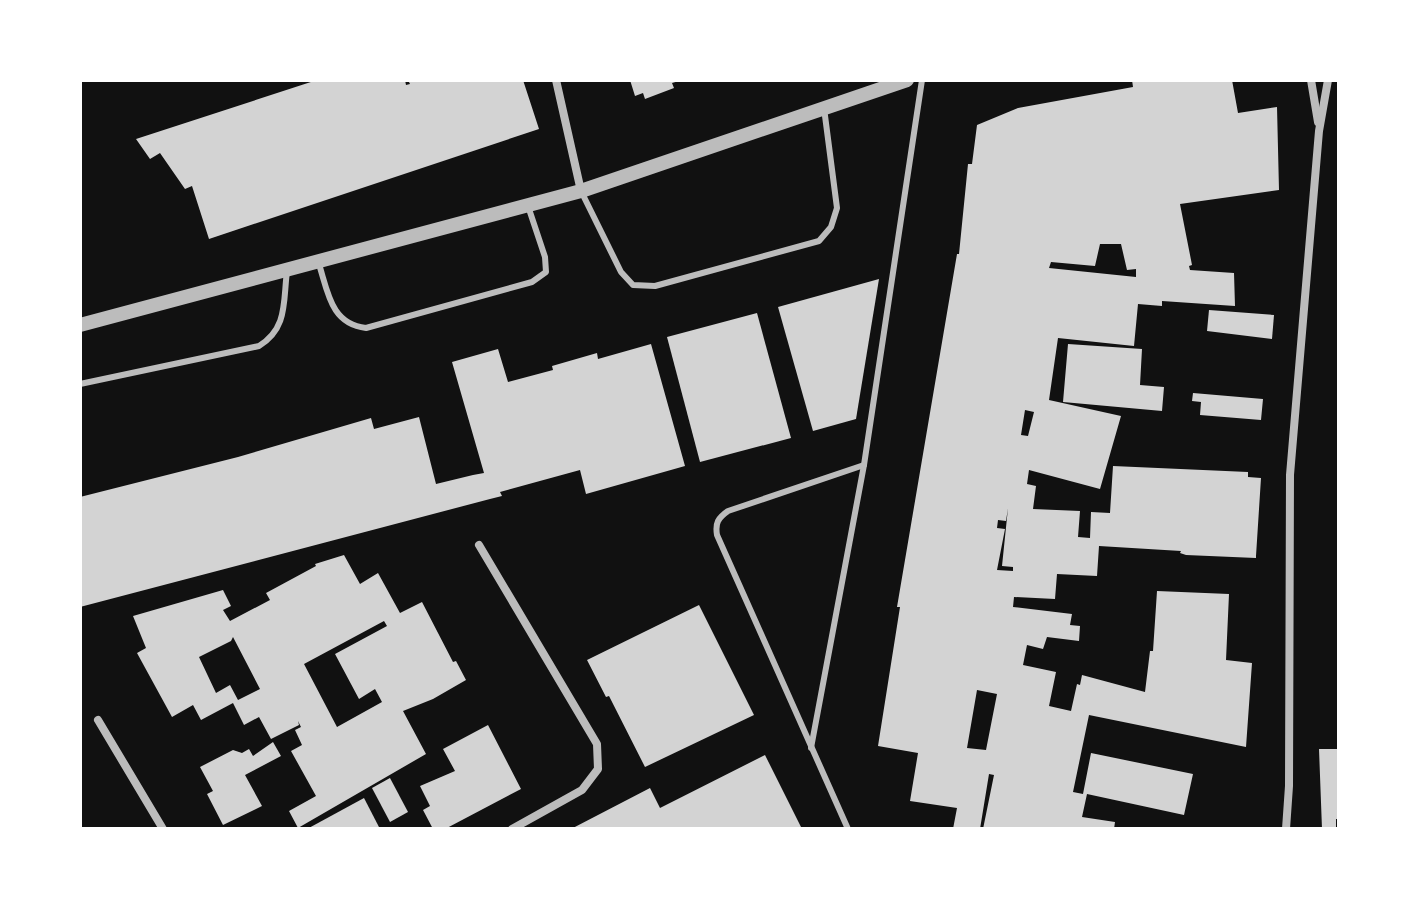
<svg xmlns="http://www.w3.org/2000/svg" width="1419" height="909" viewBox="0 0 1419 909" font-family="'Source Serif 4',serif">
	<style>
		.building { fill: #d3d3d3; fill-rule: evenodd }
		.lines { fill: none; stroke-linecap: round; stroke-linejoin: round }
		.service { stroke: #bcbcbc; stroke-width: 6 }
		.minor { stroke: #bcbcbc; stroke-width: 8 }
		.tertiary { stroke: #bcbcbc; stroke-width: 14 }
	</style>
	<rect width="100%" height="100%" fill="#111"/>
	<g class="building">
		<polygon points="317,80 405,80 406,85 410,84 408,80 523,80 539,129 209,239 192,186 185,189 160,153 150,159 136,139"/>
		<polygon points="630,80 679,80 679,81 672,83 674,88 645,99 643,93 635,96"/>
		<path d="M1132 80H1232L1238 113 1277 107 1279 190 1180 204 1192 265 1189 266 1190 270 1234 273 1235 306 1162 301V306L1138 304 1134 346 1058 338 1049 400 1121 416 1100 489 1029 470 1027 484 1036 486 1033 509 1080 511 1078 537 1090 538 1091 512 1110 513 1113 466 1248 472V477L1261 478 1256 556V558L1186 555 1180 553 1181 551 1099 546 1097 576 1057 574 1055 599 1014 597 1013 607 1072 614 1070 625 1080 626 1079 641 1047 637 1043 649 1027 645 1023 665 1056 672 1049 706 1071 711 1077 684 1080 685 1082 675 1145 692 1150 651H1153L1157 591 1229 594 1226 660 1252 663 1246 747 1089 715 1073 792 1083 794 1091 753 1193 774 1184 815 1087 794 1082 817 1115 822 1114 829H983L994 775 989 774 980 829H953L957 808 910 801 918 753 878 746 900 607H897L957 254H959L968 164H972L977 125 1018 108 1133 87ZM1100 244H1121L1127 270 1136 269V277L1049 268 1051 262 1095 266ZM1025 410 1034 412 1028 436 1021 435ZM1008 508 1002 566 1013 567V571L997 570 1005 529 997 528 998 520 1006 521ZM977 690 997 694 986 750 967 748Z"/>
		<polygon points="879,279 856,419 813,431 778,307"/>
		<polygon points="1209,310 1274,315 1272,339 1207,331"/>
		<polygon points="757,313 791,438 700,462 667,337"/>
		<polygon points="651,344 685,466 586,494 580,470 500,492 502,496 490,499 80,607 80,497 238,457 371,418 374,429 419,417 436,484 473,475 484,473 452,362 498,349 508,382 553,370 552,366 597,353 598,359"/>
		<polygon points="1068,344 1142,349 1140,385 1164,387 1162,411 1063,402"/>
		<polygon points="1193,393 1263,399 1261,420 1200,415 1201,402 1192,401"/>
		<path d="M344 555 360 584 378 573 400 613 422 602 453 662 456 661 466 680 433 699 403 711 426 754 298 828 289 811 316 796 291 751 302 745 295 730 301 727 298 721 299 725 271 739 259 717 244 725 233 703 201 720 193 705 172 717 137 653 146 648 133 616 223 590 231 606 223 610 230 621 270 600 266 593 316 566 315 564ZM384 621 387 626 335 654 359 699 375 689 382 702 337 727 304 664ZM233 637 260 689 238 700 230 685 216 693 199 657 231 641Z"/>
		<polygon points="699,605 754,715 645,767 609,696 606,697 587,660"/>
		<polygon points="488,725 521,789 445,829 433,829 423,810 430,806 420,786 455,771 443,749"/>
		<polygon points="273,742 281,756 245,775 262,806 223,825 207,794 213,791 200,767 233,750 242,753 249,749 253,756"/>
		<polygon points="1319,749 1339,749 1339,819 1336,819 1336,829 1322,829"/>
		<polygon points="765,755 802,829 571,829 650,788 660,808"/>
		<polygon points="390,778 408,812 390,822 372,788"/>
		<polygon points="364,798 380,829 307,829"/>
	</g>
	<g class="lines">
		<g class="service">
			<polyline points="582,193 621,272 633,285 655,286 819,241 831,227 837,208 824,108"/>
			<path d="M318 261C328 291 330 324 366 328L532 282 546 272 545 257 528 206"/>
			<path d="M80 384 259 346C288 328 283 302 287 271"/>
			<polyline points="811,748 864,465 922,80"/>
			<path d="M848 829 717 535C715 523 718 518 728 511L864 465"/>
		</g>
		<g class="minor">
			<polyline points="556,80 581,191"/>
			<polyline points="1311,80 1318,122"/>
			<polyline points="479,545 597,744 598,769 582,790 512,829"/>
			<polyline points="98,720 163,829"/>
			<polyline points="1286,829 1289,786 1290,475 1319,131 1328,80"/>
		</g>
		<polyline class="tertiary" points="80,325 581,191 907,80"/>
	</g>
	<rect width="1419" height="909" fill="none" stroke="#ffffff" stroke-width="164"/>
</svg>
